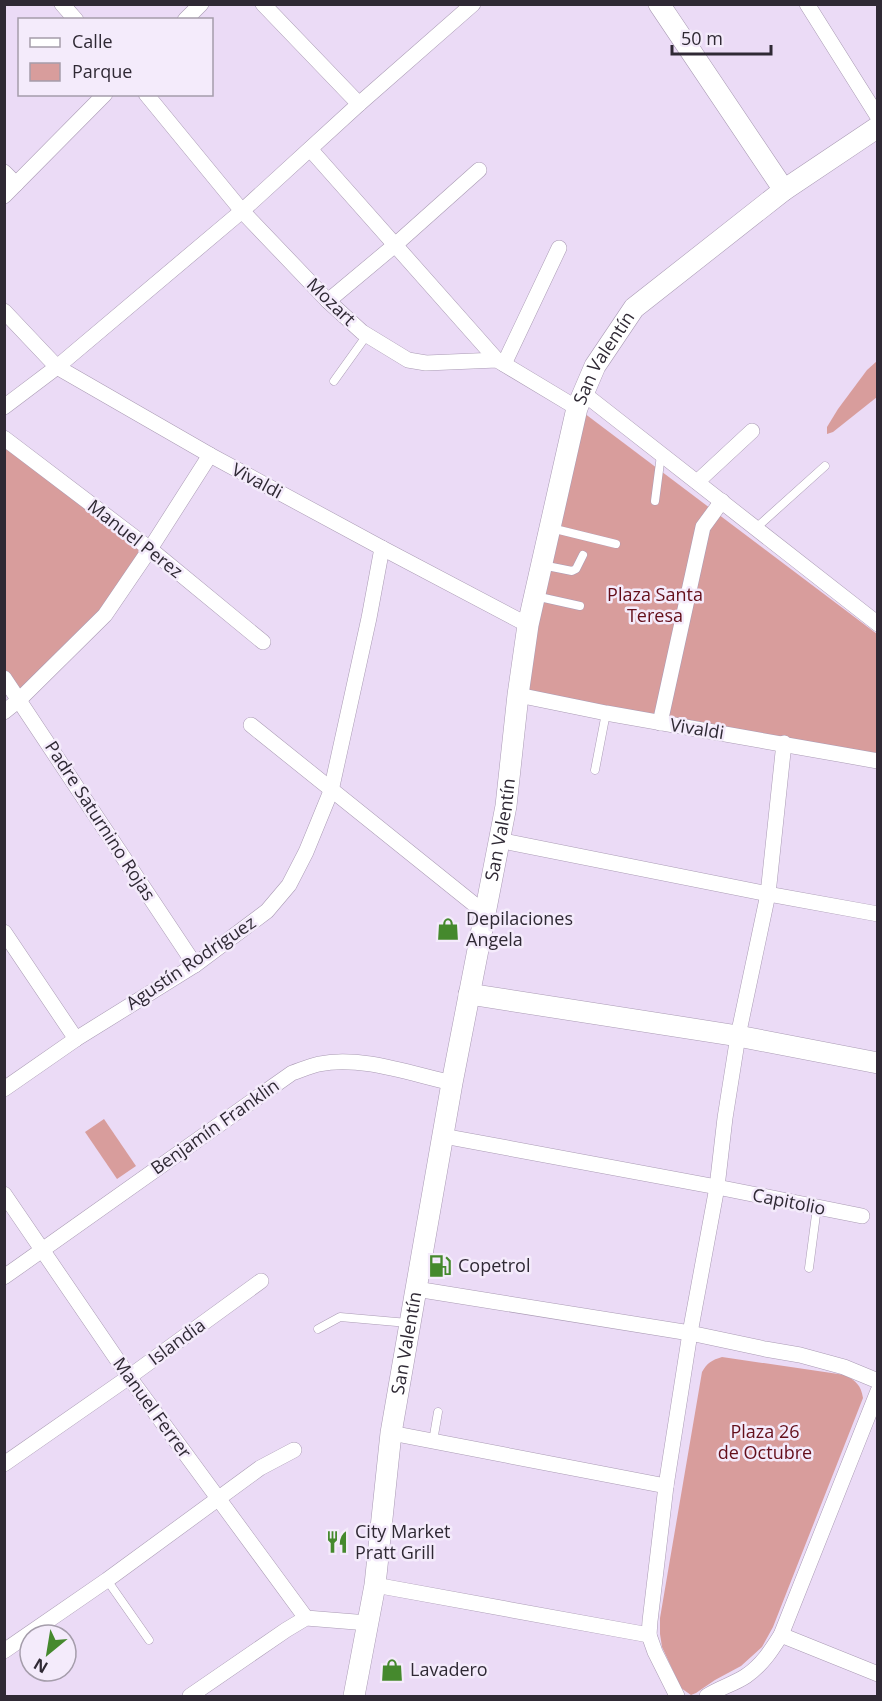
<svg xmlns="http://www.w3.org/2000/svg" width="882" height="1701" viewBox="0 0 882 1701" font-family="'Open Sans',sans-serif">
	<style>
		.green { fill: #d89d9c }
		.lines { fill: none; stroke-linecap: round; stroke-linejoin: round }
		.lane-casing { stroke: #aa9bb4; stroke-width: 9 }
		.street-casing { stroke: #aa9bb4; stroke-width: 16 }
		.secondary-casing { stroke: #aa9bb4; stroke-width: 22 }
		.lane { stroke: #fff; stroke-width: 8 }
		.street { stroke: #fff; stroke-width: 15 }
		.secondary { stroke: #fff; stroke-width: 21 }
		.labels { text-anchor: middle; stroke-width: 5; stroke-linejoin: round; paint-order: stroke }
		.street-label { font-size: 18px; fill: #2f2934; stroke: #f4ebfb }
		.park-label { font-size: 18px; fill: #640e1a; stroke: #f4ebfb }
		.poi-label { font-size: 18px; fill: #2f2934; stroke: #f4ebfb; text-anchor: start }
	</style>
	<rect width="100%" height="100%" fill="#ebdbf6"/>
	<g class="green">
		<polygon points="877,361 877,397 833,432 827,434 827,427 838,409 867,370"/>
		<polygon points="576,407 877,634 877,756 524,696"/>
		<polygon points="4,438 145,546 118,591 18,698 5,678"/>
		<polygon points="104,1119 136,1166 117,1179 85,1132"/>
		<path d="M722 1357 845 1375C856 1381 861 1385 863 1398L773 1627 762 1647 741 1666 715 1680 696 1693 691 1695 681 1688 662 1647 660 1634V1618L702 1372C707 1363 712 1360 722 1357Z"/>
	</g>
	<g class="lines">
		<g class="lane-casing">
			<g id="lane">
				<polyline points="334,381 367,335"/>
				<polyline points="655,501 661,455"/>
				<polyline points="551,528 616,544"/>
				<polyline points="756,528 825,466"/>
				<polyline points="542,565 572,571 576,569 583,555"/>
				<polyline points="535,596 580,606"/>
				<polyline points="595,770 606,713"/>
				<polyline points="809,1268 817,1207"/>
				<polyline points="318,1329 340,1317 408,1323"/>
				<polyline points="433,1441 438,1412"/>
				<polyline points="107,1580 149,1640"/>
			</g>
		</g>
		<g class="street-casing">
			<g id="street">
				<polyline points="62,4 76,20"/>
				<polyline points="263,4 359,104"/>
				<polyline points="807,4 878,117"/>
				<polyline points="185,20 201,4"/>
				<polyline points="146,94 242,211 328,301 362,332 408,360 426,363 497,360 577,408"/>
				<polyline points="310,149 497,360"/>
				<polyline points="4,172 16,184"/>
				<polyline points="4,196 105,94"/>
				<polyline points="328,301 395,245 479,170"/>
				<polyline points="4,311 57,367 210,455 382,548 528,625"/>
				<polyline points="504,364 559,248"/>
				<polyline points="583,393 878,624"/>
				<polyline points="4,407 57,367 242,211 359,104 473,4"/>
				<polyline points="4,438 150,549 263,642"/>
				<polyline points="697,482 752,431"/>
				<polyline points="4,678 195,965"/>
				<polyline points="518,695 606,713 878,761"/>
				<polyline points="4,712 19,700 105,615 150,549 210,455"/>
				<polyline points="660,723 703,527 722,501"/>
				<polyline points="251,725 485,913"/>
				<polyline points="498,840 768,894 878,914"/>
				<polyline points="4,932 76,1039"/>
				<polyline points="4,1089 76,1039 195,965 267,911 289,885 306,852 331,791 369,618 382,548"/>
				<polyline points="443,1136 717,1187 862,1216"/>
				<polyline points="4,1194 129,1377 306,1618"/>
				<path d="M4 1277 292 1073C301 1070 310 1066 319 1064 360 1055 411 1074 452 1083"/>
				<polyline points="416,1289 690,1333 765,1349 800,1355 844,1367 878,1381"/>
				<polyline points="391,1433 666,1486"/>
				<polyline points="4,1464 129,1377 261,1281"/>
				<polyline points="375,1585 649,1635"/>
				<polyline points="781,1635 878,1674"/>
				<polyline points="4,1651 107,1580 260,1468 294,1450"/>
				<polyline points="190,1696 286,1630 306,1618 368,1623"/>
				<polyline points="677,1696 655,1652 649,1635 650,1621 666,1486 690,1333 717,1187 725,1118 738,1036 768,894 784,743"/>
				<path d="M707 1696C719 1688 734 1684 746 1676 762 1665 771 1651 781 1635L878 1391"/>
			</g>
		</g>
		<g class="secondary-casing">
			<g id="secondary">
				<polyline points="659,4 784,190"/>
				<polyline points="469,994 738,1036 878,1063"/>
				<path id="s1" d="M354 1696 375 1585 391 1433 416 1289 452 1083 506 806 518 695 528 625 577 408 595 366 634 308 784 190 878 127"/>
			</g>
		</g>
		<use href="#lane" class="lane"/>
		<use href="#street" class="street"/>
		<use href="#secondary" class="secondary"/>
	</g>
	<defs>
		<g id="shop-bare" transform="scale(1.8)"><path d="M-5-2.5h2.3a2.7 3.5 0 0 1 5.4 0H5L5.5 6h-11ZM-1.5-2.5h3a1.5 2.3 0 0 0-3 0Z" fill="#45892d" stroke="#f4ebfb" stroke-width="2.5" paint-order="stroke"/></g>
		<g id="fuel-bare" transform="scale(1.8)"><path d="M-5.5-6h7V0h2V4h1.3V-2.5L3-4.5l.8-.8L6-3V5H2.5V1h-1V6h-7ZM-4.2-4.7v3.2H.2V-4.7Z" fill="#45892d" stroke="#f4ebfb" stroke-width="2.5" paint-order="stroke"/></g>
		<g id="restaurant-bare" transform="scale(1.8)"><path d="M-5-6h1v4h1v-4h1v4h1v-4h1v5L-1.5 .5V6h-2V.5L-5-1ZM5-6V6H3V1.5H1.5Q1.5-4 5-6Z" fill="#45892d" stroke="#f4ebfb" stroke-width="2.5" paint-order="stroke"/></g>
	</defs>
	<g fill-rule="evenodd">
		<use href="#shop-bare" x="448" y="929"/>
		<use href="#fuel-bare" x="440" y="1266"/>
		<use href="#restaurant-bare" x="337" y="1542"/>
		<use href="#shop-bare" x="392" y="1670"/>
	</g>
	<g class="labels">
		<g class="street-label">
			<text transform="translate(331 302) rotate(44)" y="6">Mozart</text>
			<text dy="6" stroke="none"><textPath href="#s1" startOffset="1365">San Valentín</textPath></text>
			<text transform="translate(257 481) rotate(28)" y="6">Vivaldi</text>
			<text transform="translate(135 539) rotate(38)" y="6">Manuel Perez</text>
			<text transform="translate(697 729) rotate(9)" y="6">Vivaldi</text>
			<text transform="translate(100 821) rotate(57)" y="6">Padre Saturnino Rojas</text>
			<text dy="6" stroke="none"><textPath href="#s1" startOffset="879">San Valentín</textPath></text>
			<text transform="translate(191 963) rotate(-34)" y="6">Agustín Rodriguez</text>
			<text transform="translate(215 1127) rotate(-35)" y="6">Benjamín Franklin</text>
			<text transform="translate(789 1202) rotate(11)" y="6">Capitolio</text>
			<text transform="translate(177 1342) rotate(-36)" y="6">Islandia</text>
			<text dy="6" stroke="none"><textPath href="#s1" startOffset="357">San Valentín</textPath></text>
			<text transform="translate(152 1408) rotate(54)" y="6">Manuel Ferrer</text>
		</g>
		<g class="park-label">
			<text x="655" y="601">Plaza Santa<tspan x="655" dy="21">Teresa</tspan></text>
			<text x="765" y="1438">Plaza 26<tspan x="765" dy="21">de Octubre</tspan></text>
		</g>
		<g class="poi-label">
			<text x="466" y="925">Depilaciones<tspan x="466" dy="21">Angela</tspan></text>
			<text x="458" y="1272">Copetrol</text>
			<text x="355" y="1538">City Market<tspan x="355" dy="21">Pratt Grill</tspan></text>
			<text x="410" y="1676">Lavadero</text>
		</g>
	</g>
	<rect width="882" height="1701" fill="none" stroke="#2f2934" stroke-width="12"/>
	<rect x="18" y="18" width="195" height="78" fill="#f4ebfb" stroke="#a59dab" stroke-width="1.5"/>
	<rect x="30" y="38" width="30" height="9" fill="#ffffff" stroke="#a59dab" stroke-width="1.5"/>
	<text x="72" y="48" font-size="18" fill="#2f2934">Calle</text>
	<rect x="30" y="63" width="30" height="18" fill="#d89d9c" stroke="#a59dab" stroke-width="1.5"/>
	<text x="72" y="78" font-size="18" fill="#2f2934">Parque</text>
	<g transform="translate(48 1653) rotate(210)"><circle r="28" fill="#f4ebfb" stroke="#a59dab" stroke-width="1.5"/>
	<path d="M0-4.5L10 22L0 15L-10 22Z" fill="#45892d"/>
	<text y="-9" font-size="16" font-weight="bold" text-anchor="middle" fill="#2f2934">N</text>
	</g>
	<path d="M672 45v9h99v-9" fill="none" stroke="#2f2934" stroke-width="3"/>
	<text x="681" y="45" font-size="18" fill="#2f2934" stroke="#f4ebfb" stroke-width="4.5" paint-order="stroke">50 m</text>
</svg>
